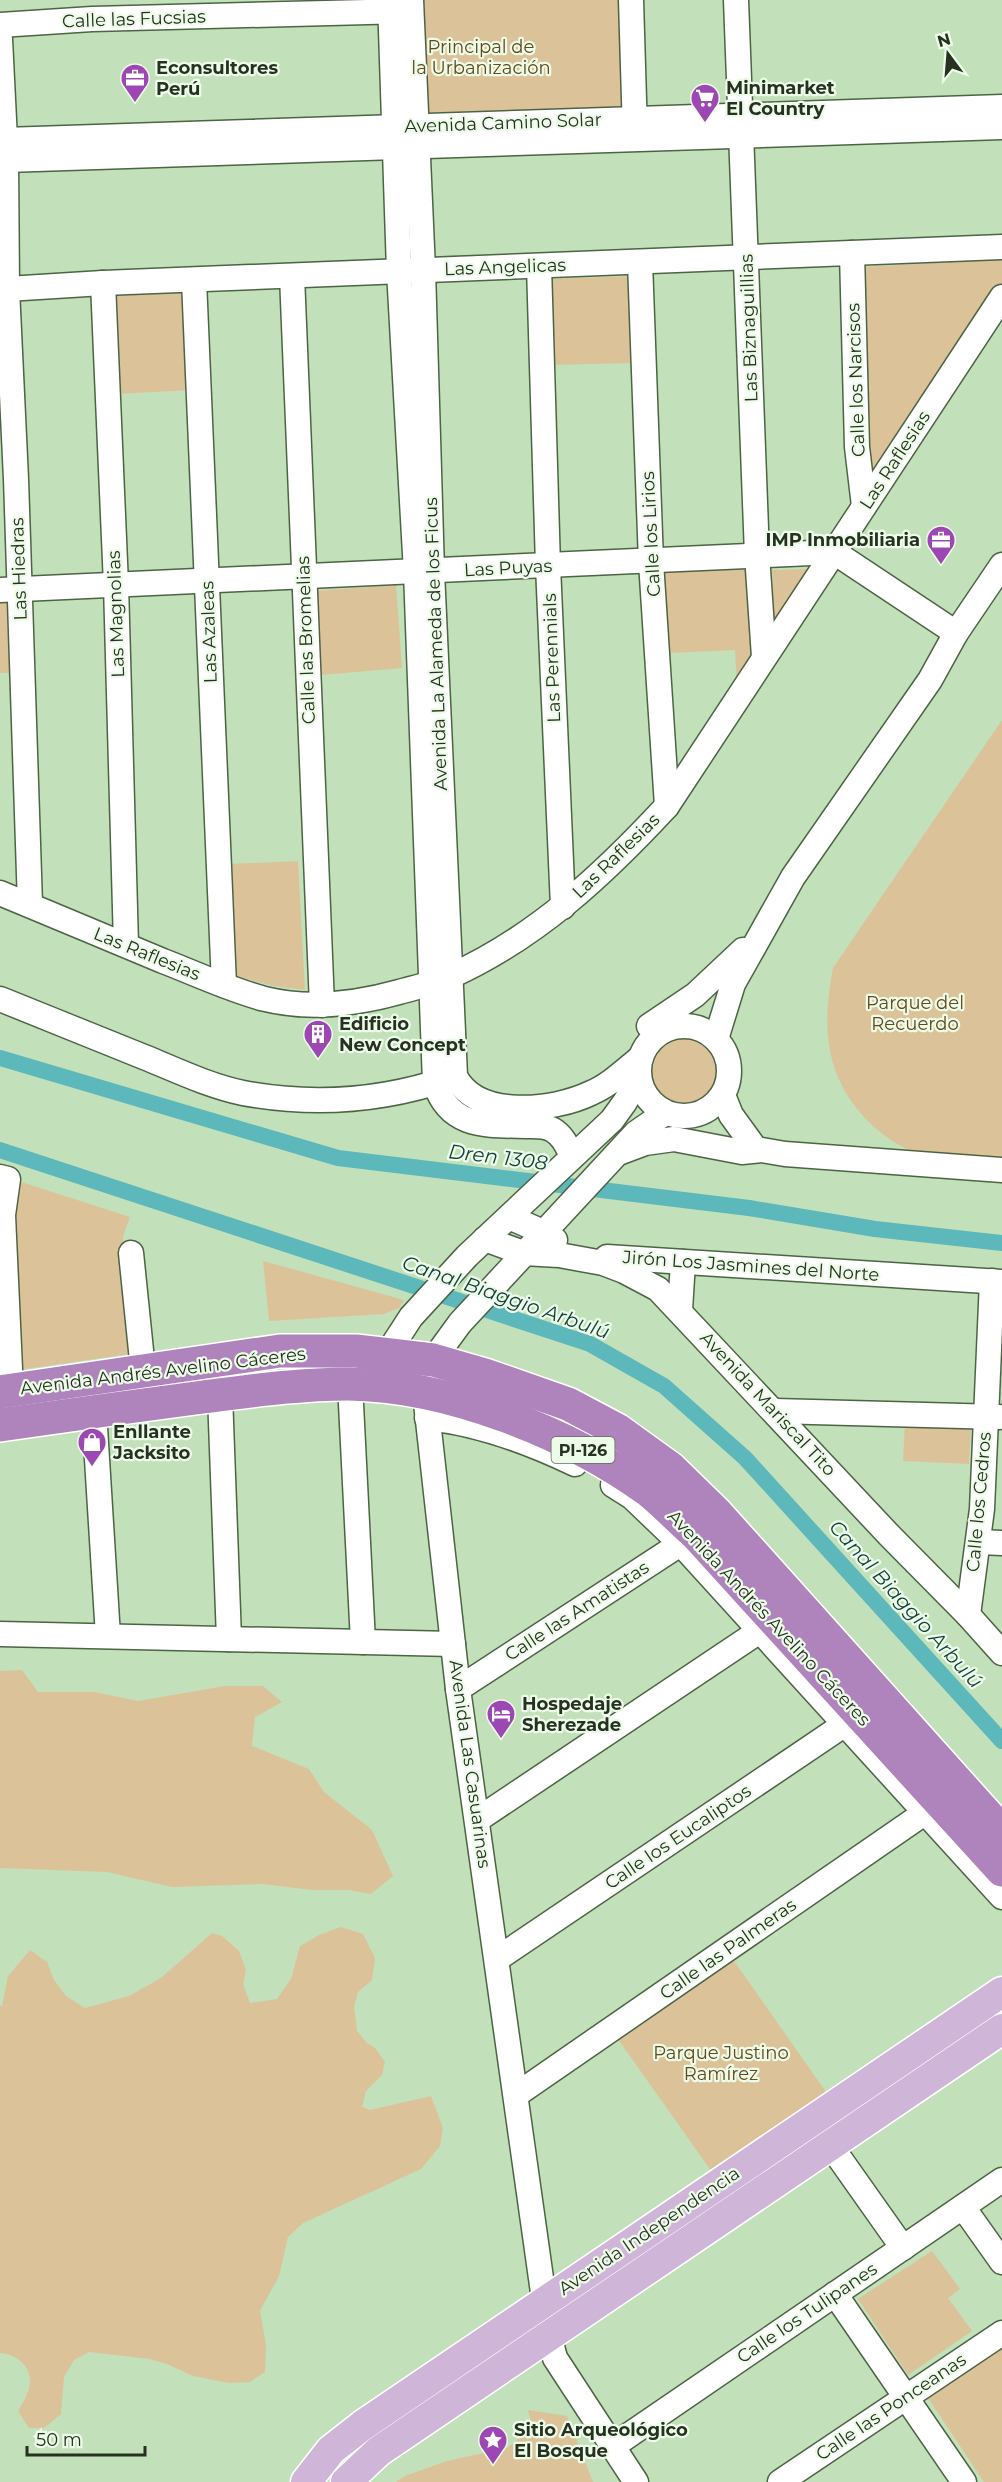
<svg xmlns="http://www.w3.org/2000/svg" width="1002" height="2482" viewBox="0 0 1002 2482" font-family="Montserrat,sans-serif">
	<style>
		.green { fill: #dcc299 }
		.lines { fill: none; stroke-linecap: round; stroke-linejoin: round }
		.canal { stroke: #5cb8bb; stroke-width: 16 }
		.minor-casing { stroke: #4b6543; stroke-width: 27 }
		.major-casing { stroke: #fff; stroke-width: 33 }
		.highway-casing { stroke: #fff; stroke-width: 36 }
		.minor { stroke: #fff; stroke-width: 24 }
		.major { stroke: #cfb5d7; stroke-width: 30 }
		.highway { stroke: #af83bc; stroke-width: 33 }
		.labels { text-anchor: middle; stroke-width: 4.5; stroke-linejoin: round; paint-order: stroke }
		.shield { fill: #edfce8; stroke: #626e5d; stroke-width: 1.5 }
		.shield-label { font-size: 16px; font-weight: bold; fill: #263122 }
		.street-label { font-size: 18px; fill: #263122; stroke: #edfce8 }
		.park-label { font-size: 18px; fill: #62481b; stroke: #edfce8 }
		.poi-label { font-size: 18px; font-weight: bold; fill: #263122; stroke: #edfce8; text-anchor: start }
		.water-label { font-size: 20px; font-style: italic; fill: #123e3f; stroke: #edfce8 }
	</style>
	<rect width="100%" height="100%" fill="#c2e0b9"/>
	<g class="green">
		<polygon points="421,0 623,0 628,110 424,117"/>
		<polygon points="1002,259 1002,283 870,476 863,267"/>
		<polygon points="631,276 633,363 552,365 550,279"/>
		<polygon points="186,291 191,390 117,394 112,295"/>
		<polygon points="747,564 751,655 737,687 735,650 667,653 664,568"/>
		<polygon points="813,569 774,626 772,570"/>
		<polygon points="396,585 402,668 321,675 315,591"/>
		<polygon points="0,599 9,599 11,673 0,673"/>
		<path d="M1002 720V1161C974 1159 942 1161 915 1152 896 1146 880 1133 866 1119 824 1075 822 1025 833 968Z"/>
		<polygon points="298,861 305,990 274,986 236,976 230,864"/>
		<circle cx="683" cy="1072" r="36"/>
		<polygon points="15,1180 130,1217 123,1236 129,1354 18,1370 9,1235"/>
		<polygon points="263,1261 404,1300 399,1308 384,1314 269,1321"/>
		<polygon points="905,1422 971,1426 969,1464 903,1461"/>
		<polygon points="22,1670 38,1692 94,1692 138,1701 225,1686 263,1686 282,1702 255,1717 252,1746 309,1769 324,1792 372,1830 393,1876 371,1894 349,1890 313,1890 262,1884 172,1887 107,1872 0,1868 0,1671"/>
		<path d="M341 1927 363 1934 375 1958 372 1980 358 1992 354 2007 357 2031 367 2043 375 2048 385 2062 382 2075 366 2091 362 2107 370 2110 431 2096 443 2128 440 2146 421 2169 303 2223 288 2237 279 2276 260 2311 266 2345 265 2372 250 2382 229 2383 193 2376 167 2364 150 2359 89 2352 74 2360 64 2377 61 2414 44 2428H29L18 2411C23 2402 31 2390 30 2379 29 2363 14 2354 0 2353V2006H2L8 1976 30 1950 47 1962 54 1980 66 1996 85 2008 129 1996 161 1978 212 1933 222 1936 239 1951 246 1970 243 1984 250 2003 277 1999 291 1979 300 1946 319 1935Z"/>
		<polygon points="734,1961 826,2092 712,2172 615,2035"/>
		<polygon points="932,2251 960,2289 948,2298 972,2331 908,2375 858,2299"/>
		<polygon points="1002,2338 1002,2482 984,2482 922,2389"/>
		<polygon points="528,2410 567,2416 593,2482 396,2482 405,2476 447,2461 507,2448 533,2428"/>
	</g>
	<g class="lines">
		<g class="canal">
			<polyline points="0,1058 338,1158 749,1208 875,1229 1002,1243"/>
			<polyline points="0,1150 590,1344 664,1386 745,1458 1002,1741"/>
		</g>
		<g class="minor-casing">
			<g id="minor">
				<path d="M390 0 399 271 416 572 435 1083C449 1128 486 1125 526 1126 535 1126 545 1125 553 1130 563 1136 567 1146 572 1156"/>
				<path d="M411 0 423 270 432 571 455 1076C477 1120 554 1111 591 1093 610 1085 625 1070 640 1058"/>
				<polyline points="631,0 635,133"/>
				<polyline points="736,0 757,555 764,657"/>
				<polyline points="0,25 92,19 406,11"/>
				<polyline points="0,39 6,160 7,289 16,479 30,905"/>
				<polyline points="4,140 1002,107"/>
				<polyline points="6,160 1002,127"/>
				<polyline points="852,253 857,447 864,506"/>
				<polyline points="640,262 651,562 667,806"/>
				<polyline points="539,266 548,566 563,907"/>
				<polyline points="292,276 322,1005"/>
				<polyline points="194,280 224,985"/>
				<polyline points="103,283 116,585 126,945"/>
				<polyline points="7,289 103,283 1002,247"/>
				<polyline points="0,590 834,552 956,633"/>
				<path d="M0 893C54 916 109 938 163 961 197 974 230 990 265 999 310 1010 356 1004 399 992 417 987 435 983 451 976 537 937 604 874 667 806L1002 297"/>
				<path d="M0 999C48 1018 96 1038 144 1057 176 1070 209 1086 243 1093 313 1106 383 1101 450 1078"/>
				<circle cx="684" cy="1071" r="45"/>
				<polyline points="649,1026 695,995 743,950"/>
				<polyline points="716,1039 733,984 793,877 930,680 956,633 1002,565"/>
				<polyline points="723,1095 731,1115 752,1144"/>
				<polyline points="621,1152 645,1143 674,1139 742,1152 762,1150 785,1154 1002,1170"/>
				<polyline points="0,1177 8,1179 3,1215 11,1391"/>
				<polyline points="509,1217 543,1232 555,1240"/>
				<polyline points="485,1239 523,1253 559,1255 603,1263 624,1271 658,1289 889,1535 968,1615 1002,1653"/>
				<polyline points="131,1253 143,1370"/>
				<polyline points="607,1257 1002,1282"/>
				<polyline points="680,1310 683,1262"/>
				<polyline points="384,1367 387,1354 411,1317 467,1256 612,1120 625,1102 639,1077"/>
				<polyline points="350,1384 363,1642"/>
				<polyline points="220,1395 229,1639"/>
				<polyline points="94,1411 108,1636"/>
				<polyline points="775,1411 1000,1417"/>
				<path d="M427 1418C478 1423 529 1442 575 1464"/>
				<polyline points="613,1485 632,1497 681,1544 1002,1897"/>
				<polyline points="979,1542 1002,1543"/>
				<polyline points="968,1615 982,1509 992,1281"/>
				<polyline points="0,1634 453,1644"/>
				<polyline points="458,1689 694,1535"/>
				<polyline points="477,1820 773,1622"/>
				<polyline points="497,1959 857,1716"/>
				<polyline points="516,2095 936,1805"/>
				<polyline points="821,2132 903,2248"/>
				<polyline points="963,2207 1002,2262"/>
				<polyline points="835,2294 964,2482"/>
				<polyline points="613,2446 1002,2180"/>
				<polyline points="636,2482 555,2358 549,2335 458,1689 425,1394 433,1360 460,1323 636,1133 665,1113"/>
				<polyline points="780,2482 1002,2333"/>
			</g>
		</g>
		<g class="major-casing">
			<g id="major">
				<polyline points="306,2482 331,2450 363,2425 1002,1992"/>
				<polyline points="346,2482 379,2451 1002,2029"/>
			</g>
		</g>
		<g class="highway-casing">
			<g id="highway">
				<polyline points="0,1392 280,1351 356,1351 433,1360 485,1375 568,1404 617,1430 671,1469 716,1513 1002,1832"/>
				<path d="M0 1425C68 1415 135 1406 203 1397 251 1391 300 1384 348 1384 448 1385 569 1433 649 1491 665 1504 680 1520 696 1534L1002 1870"/>
			</g>
		</g>
		<use href="#minor" class="minor"/>
		<use href="#major" class="major"/>
		<use href="#highway" class="highway"/>
	</g>
	<defs>
		<g id="office-pin" transform="scale(1.5)"><path d="M0 17L-7.5 6A9.5 9.5 0 1 1 7.5 6Z" fill="#9d47b5" stroke="#edfce8"/><path d="M-6-3h4V-5.5h4V-3h4V5H-6ZM-1-4.5V-3h2v-1.5ZM-6 0V1H6V0Z" fill="#fff"/></g>
		<g id="supermarket-pin" transform="scale(1.5)"><path d="M0 17L-7.5 6A9.5 9.5 0 1 1 7.5 6Z" fill="#9d47b5" stroke="#edfce8"/><path d="M-6-5.5h2.5l.6 2H6L4.5 2H-2.5L-4.4-4H-6ZM-1.5 3.2a1.3 1.3 0 1 0 .1 0ZM3 3.2a1.3 1.3 0 1 0 .1 0Z" fill="#fff"/></g>
		<g id="building-pin" transform="scale(1.5)"><path d="M0 17L-7.5 6A9.5 9.5 0 1 1 7.5 6Z" fill="#9d47b5" stroke="#edfce8"/><path d="M-4-6H4V6H1V3H-1V6H-4ZM-2.5-4.3h1.7v1.8h-1.7ZM.8-4.3h1.7v1.8H.8ZM-2.5-1h1.7V.8h-1.7ZM.8-1h1.7V.8H.8Z" fill="#fff"/></g>
		<g id="shop-pin" transform="scale(1.5)"><path d="M0 17L-7.5 6A9.5 9.5 0 1 1 7.5 6Z" fill="#9d47b5" stroke="#edfce8"/><path d="M-5-2.5h2.3a2.7 3.5 0 0 1 5.4 0H5L5.5 6h-11ZM-1.5-2.5h3a1.5 2.3 0 0 0-3 0Z" fill="#fff"/></g>
		<g id="hotel-pin" transform="scale(1.5)"><path d="M0 17L-7.5 6A9.5 9.5 0 1 1 7.5 6Z" fill="#9d47b5" stroke="#edfce8"/><path d="M-6-4.5h1.5V1H6V5H4.5V3h-9V5H-6ZM-4 0a1.8 1.8 0 1 1 3.6 0ZM.5 0V-2.5h3Q6-2.5 6 0Z" fill="#fff"/></g>
		<g id="sight-pin" transform="scale(1.5)"><path d="M0 17L-7.5 6A9.5 9.5 0 1 1 7.5 6Z" fill="#9d47b5" stroke="#edfce8"/><path d="M0-6L1.8-2.2L6-1.7L2.9 1.2L3.7 5.4L0 3.3L-3.7 5.4L-2.9 1.2L-6-1.7L-1.8-2.2Z" fill="#fff"/></g>
	</defs>
	<g fill-rule="evenodd">
		<use href="#office-pin" x="135" y="78"/>
		<use href="#supermarket-pin" x="705" y="98"/>
		<use href="#office-pin" x="941" y="540"/>
		<use href="#building-pin" x="318" y="1034"/>
		<use href="#shop-pin" x="92" y="1442"/>
		<use href="#hotel-pin" x="501" y="1714"/>
		<use href="#sight-pin" x="493" y="2440"/>
	</g>
	<g class="labels">
		<rect class="shield" x="551.5" y="1437" width="63" height="26" rx="4.5"/>
		<g class="shield-label">
			<text x="583" y="1456">PI-126</text>
		</g>
		<g class="street-label">
			<text transform="translate(134 19) rotate(-2)" y="6">Calle las Fucsias</text>
			<text transform="translate(503 123) rotate(-2)" y="6">Avenida Camino Solar</text>
			<text transform="translate(505 267) rotate(-2)" y="6">Las Angelicas</text>
			<text transform="translate(749 328) rotate(-92)" y="6">Las Biznaguillias</text>
			<text transform="translate(856 380) rotate(-92)" y="6">Calle los Narcisos</text>
			<text transform="translate(895 460) rotate(-57)" y="6">Las Raflesias</text>
			<text transform="translate(651 534) rotate(-93)" y="6">Calle los Lirios</text>
			<text transform="translate(508 568) rotate(-3)" y="6">Las Puyas</text>
			<text transform="translate(19 569) rotate(-92)" y="6">Las Hiedras</text>
			<text transform="translate(116 614) rotate(-92)" y="6">Las Magnolias</text>
			<text transform="translate(209 632) rotate(-92)" y="6">Las Azaleas</text>
			<text transform="translate(306 640) rotate(-92)" y="6">Calle las Bromelias</text>
			<text transform="translate(436 644) rotate(-92)" y="6">Avenida La Alameda de los Ficus</text>
			<text transform="translate(552 658) rotate(-92)" y="6">Las Perennials</text>
			<text transform="translate(616 856) rotate(-44)" y="6">Las Raflesias</text>
			<text transform="translate(147 954) rotate(22)" y="6">Las Raflesias</text>
			<text transform="translate(751 1266) rotate(4)" y="6">Jirón Los Jasmines del Norte</text>
			<text transform="translate(163 1371) rotate(-7)" y="6">Avenida Andrés Avelino Cáceres</text>
			<text transform="translate(768 1404) rotate(47)" y="6">Avenida Mariscal Tito</text>
			<text transform="translate(979 1502) rotate(-85)" y="6">Calle los Cedros</text>
			<text transform="translate(577 1611) rotate(-33)" y="6">Calle las Amatistas</text>
			<text transform="translate(769 1618) rotate(47)" y="6">Avenida Andrés Avelino Cáceres</text>
			<text transform="translate(470 1764) rotate(82)" y="6">Avenida Las Casuarinas</text>
			<text transform="translate(678 1837) rotate(-34)" y="6">Calle los Eucaliptos</text>
			<text transform="translate(728 1949) rotate(-35)" y="6">Calle las Palmeras</text>
			<text transform="translate(649 2231) rotate(-34)" y="6">Avenida Independencia</text>
			<text transform="translate(807 2313) rotate(-34)" y="6">Calle los Tulipanes</text>
			<text transform="translate(891 2407) rotate(-34)" y="6">Calle las Ponceanas</text>
		</g>
		<g class="park-label">
			<text x="481" y="53">Principal de<tspan x="481" dy="21">la Urbanización</tspan></text>
			<text x="915" y="1009">Parque del<tspan x="915" dy="21">Recuerdo</tspan></text>
			<text x="721" y="2059">Parque Justino<tspan x="721" dy="21">Ramírez</tspan></text>
		</g>
		<g class="poi-label">
			<text x="156" y="74">Econsultores<tspan x="156" dy="21">Perú</tspan></text>
			<text x="726" y="94">Minimarket<tspan x="726" dy="21">El Country</tspan></text>
			<text x="920" y="546" text-anchor="end">IMP Inmobiliaria</text>
			<text x="339" y="1030">Edificio<tspan x="339" dy="21">New Concept</tspan></text>
			<text x="113" y="1438">Enllante<tspan x="113" dy="21">Jacksito</tspan></text>
			<text x="522" y="1710">Hospedaje<tspan x="522" dy="21">Sherezade</tspan></text>
			<text x="514" y="2436">Sitio Arqueológico<tspan x="514" dy="21">El Bosque</tspan></text>
		</g>
		<g class="water-label">
			<text transform="translate(498 1157) rotate(7)" y="7">Dren 1308</text>
			<text transform="translate(506 1297) rotate(19)" y="7">Canal Biaggio Arbulú</text>
			<text transform="translate(906 1604) rotate(48)" y="7">Canal Biaggio Arbulú</text>
		</g>
	</g>
	<g transform="translate(948 54) rotate(344)" stroke="#edfce8" stroke-width="4.5" paint-order="stroke">
	<path d="M0-4.5L10 22L0 15L-10 22Z" fill="#263122"/>
	<text y="-9" font-size="16" font-weight="bold" text-anchor="middle" fill="#263122">N</text>
	</g>
	<path d="M27 2446v9h118v-9" fill="none" stroke="#263122" stroke-width="3"/>
	<text x="36" y="2446" font-size="18" fill="#263122" stroke="#edfce8" stroke-width="4.5" paint-order="stroke">50 m</text>
</svg>
